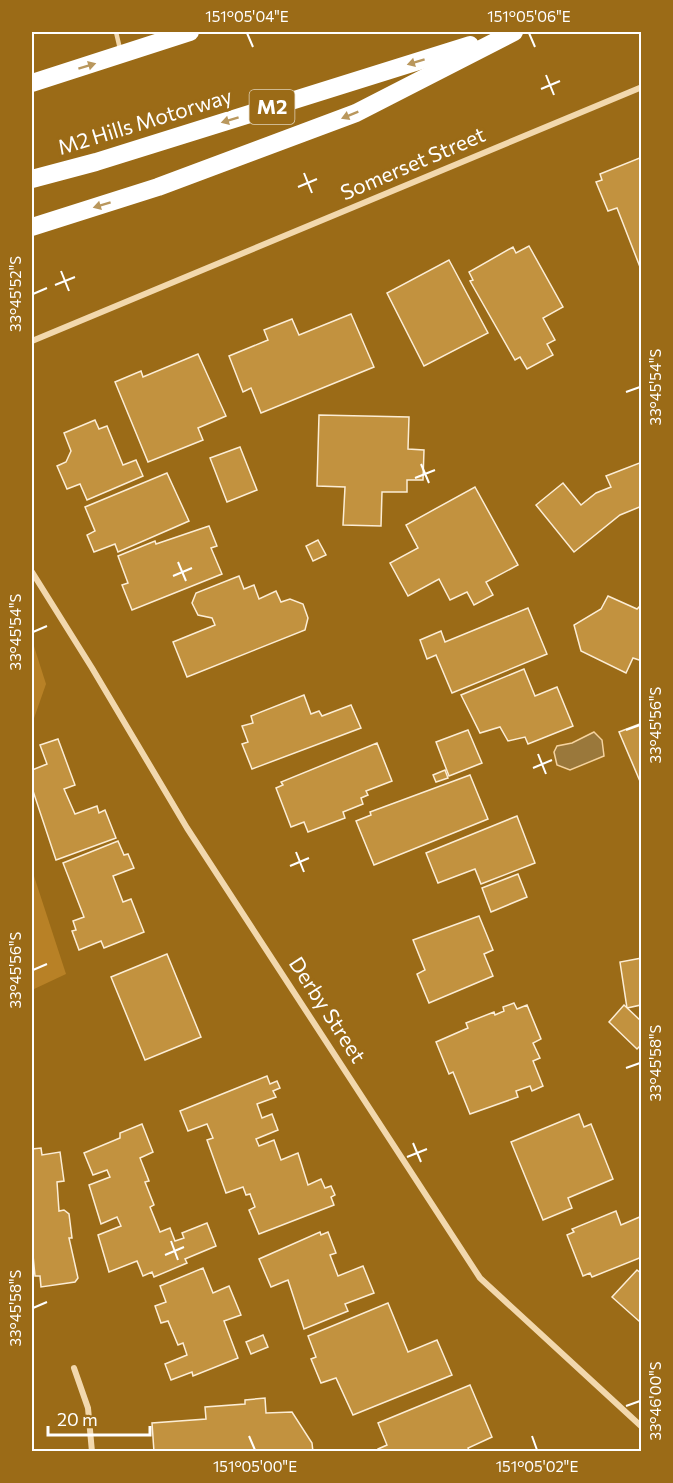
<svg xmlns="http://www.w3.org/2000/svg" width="673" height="1483" viewBox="0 0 673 1483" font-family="Commissioner,sans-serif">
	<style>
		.green { fill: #b88126 }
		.water { fill: #9a783b; stroke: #f5d39f; stroke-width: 1.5 }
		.building { fill: #c2923f; stroke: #fcedd5; stroke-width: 1.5 }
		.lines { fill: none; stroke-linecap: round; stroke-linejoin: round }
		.lane { stroke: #f2d8ad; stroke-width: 4.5 }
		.street { stroke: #f2d8ad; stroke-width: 6 }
		.highway { stroke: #fff; stroke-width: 18 }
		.oneway { fill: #b9975d }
		.ticks { fill: none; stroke: #fff; stroke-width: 2 }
		.labels { text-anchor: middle; stroke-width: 6; stroke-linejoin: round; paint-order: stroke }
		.shield { fill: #9b6b17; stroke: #e1d3b9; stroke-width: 1.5 }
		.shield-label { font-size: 20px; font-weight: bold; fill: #fff }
		.street-label { font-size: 21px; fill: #fff; stroke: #9b6b17 }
		.neatline { fill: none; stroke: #fff; stroke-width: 2 }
		.ticks-label { font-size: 15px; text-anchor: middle; fill: #fff }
	</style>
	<rect width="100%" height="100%" fill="#9b6b17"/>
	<g class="green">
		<polygon points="32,640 46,684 32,724"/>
		<polygon points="32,870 66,974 32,990"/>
	</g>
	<polygon class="water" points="594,732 602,740 604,756 570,770 557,765 554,752 557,746 572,743"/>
	<g class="building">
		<polygon points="642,157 642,267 640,267 617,208 608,211 596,182 602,180 600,174"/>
		<polygon points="529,246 563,307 543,318 555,340 547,344 553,355 527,369 520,357 515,360 470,281 473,280 469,272 513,247 516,253"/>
		<polygon points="449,260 488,333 424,366 387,293"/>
		<polygon points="351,314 374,367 261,413 251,388 243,392 229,356 268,340 264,330 292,319 299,335"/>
		<polygon points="198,354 226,416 198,428 203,440 148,462 115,382 141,371 143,377"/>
		<polygon points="319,415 409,417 408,449 424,450 423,480 407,480 407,492 382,492 381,526 343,525 345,487 317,486"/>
		<polygon points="95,420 99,429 107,426 123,465 136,460 143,476 87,500 80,484 67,489 57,466 66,462 71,451 64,433"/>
		<polygon points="240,447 257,490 227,502 210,458"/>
		<polygon points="642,462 642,506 620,515 574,552 536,505 563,483 581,505 596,493 611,487 606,476"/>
		<polygon points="167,473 189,521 118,552 115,544 94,552 87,535 95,531 85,507"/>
		<polygon points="475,487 518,565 486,582 493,595 474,605 467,592 450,600 439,579 408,596 390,563 418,548 406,525"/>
		<polygon points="209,526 217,546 211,548 222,574 132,610 122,585 128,583 118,556 155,541 156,544"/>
		<polygon points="318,540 326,555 313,561 306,546"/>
		<polygon points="239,576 244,589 254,585 259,599 276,591 281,602 290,599 303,604 308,618 305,630 187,677 173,642 215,625 212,618 198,615 192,603 196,593"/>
		<polygon points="608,596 637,609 642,604 642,661 633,658 626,673 581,651 574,625 601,609"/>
		<polygon points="528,608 547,654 452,693 436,655 427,659 420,640 441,631 445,642"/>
		<polygon points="524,669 535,696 557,687 573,726 528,744 525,737 508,741 500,727 480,733 461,695"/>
		<polygon points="304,695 311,714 319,711 322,716 351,705 361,728 252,769 242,744 248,742 242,726 253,723 251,716"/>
		<polygon points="642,723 642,786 619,732"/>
		<polygon points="468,730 482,763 449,776 436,742"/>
		<polygon points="58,739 75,785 64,789 75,814 97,806 99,813 105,810 116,838 56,860 32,788 32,770 47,764 40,745"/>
		<polygon points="377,743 392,781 366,791 368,795 361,798 363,804 343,812 345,818 308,832 304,822 291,827 276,788 283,785 281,782"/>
		<polygon points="445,770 448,778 436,782 433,775"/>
		<polygon points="470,775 488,819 374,865 356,821 371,815 370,812"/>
		<polygon points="517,816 535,863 481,884 475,869 438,883 426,853"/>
		<polygon points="118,841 124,855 128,854 134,868 113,876 123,902 131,899 144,932 104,948 101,941 79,950 72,931 76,930 73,921 84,917 63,863"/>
		<polygon points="518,874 527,897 491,912 482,888"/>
		<polygon points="479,916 493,950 484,954 493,976 429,1003 417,974 425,970 413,940"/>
		<polygon points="167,954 201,1037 145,1060 111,977"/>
		<polygon points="642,958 642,1009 641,1005 627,1008 620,962"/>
		<polygon points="514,1003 517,1009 527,1005 541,1039 533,1043 540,1058 533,1061 543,1086 532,1091 530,1086 516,1091 518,1097 470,1114 453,1072 449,1074 436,1042 468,1028 466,1023 494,1012 495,1015 504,1011 503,1007"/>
		<polygon points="624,1005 642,1022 642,1044 637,1049 609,1022"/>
		<polygon points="267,1076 270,1084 277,1081 280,1088 273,1091 276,1097 257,1104 262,1118 272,1114 278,1130 256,1139 259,1146 274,1140 281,1160 298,1153 308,1185 321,1179 325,1188 331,1186 335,1195 331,1197 334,1205 259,1234 249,1210 255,1207 250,1194 246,1195 243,1187 226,1193 207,1140 213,1138 207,1124 188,1131 180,1111"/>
		<polygon points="579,1114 584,1127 591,1124 613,1179 568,1198 572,1208 543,1220 511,1142"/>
		<polygon points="142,1124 153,1152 140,1158 149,1181 145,1182 154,1205 150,1207 160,1232 170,1228 175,1241 184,1238 182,1233 207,1223 216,1246 185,1259 187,1263 154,1277 152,1272 143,1276 137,1261 109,1272 98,1235 121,1226 117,1217 101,1224 89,1185 110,1177 107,1170 93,1175 84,1153 120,1138 120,1133"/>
		<polygon points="41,1148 42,1155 60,1152 64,1181 57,1182 59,1211 64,1210 69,1214 72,1238 69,1238 78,1278 75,1282 41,1287 40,1276 35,1276 32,1245 32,1149"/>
		<polygon points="616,1211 621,1225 642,1216 642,1257 592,1277 590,1273 583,1276 567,1235 574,1232 572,1229"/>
		<polygon points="320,1232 321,1235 328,1232 336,1253 330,1255 338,1276 363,1266 374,1293 345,1304 348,1311 304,1329 288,1280 271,1287 259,1259"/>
		<polygon points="203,1268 213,1293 229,1286 241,1315 224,1321 238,1358 193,1376 192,1372 171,1380 165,1364 187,1355 183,1343 178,1345 168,1321 161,1323 155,1306 166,1302 160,1286"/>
		<polygon points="637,1270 642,1274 640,1322 612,1297"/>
		<polygon points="388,1303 408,1352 437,1340 452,1375 353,1415 336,1378 321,1383 311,1359 316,1357 308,1336"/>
		<polygon points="263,1335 268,1347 251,1354 246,1342"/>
		<polygon points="470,1385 492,1437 468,1448 470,1452 379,1452 378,1449 387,1445 378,1423"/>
		<polygon points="265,1398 266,1413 292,1412 312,1443 313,1452 154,1452 152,1423 206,1419 205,1407 245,1404 245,1400"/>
	</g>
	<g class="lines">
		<polyline class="lane" points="116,32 120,49"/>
		<g class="street">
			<polyline points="32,341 642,87"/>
			<polyline points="32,572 92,668 187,828 480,1278 642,1427"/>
			<polyline points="74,1368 88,1408 92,1452"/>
		</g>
		<g class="highway">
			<polyline points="32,83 190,32"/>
			<polyline points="32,179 96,162 470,45"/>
			<polyline points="32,227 158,187 356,113 514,32"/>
		</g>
	</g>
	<defs><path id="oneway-solid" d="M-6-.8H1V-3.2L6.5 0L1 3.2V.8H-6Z" transform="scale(1.5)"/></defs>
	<g class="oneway">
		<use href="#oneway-solid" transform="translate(416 62) rotate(163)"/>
		<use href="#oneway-solid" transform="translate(87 66) rotate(-17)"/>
		<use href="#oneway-solid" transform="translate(350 115) rotate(158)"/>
		<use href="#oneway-solid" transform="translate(230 120) rotate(163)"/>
		<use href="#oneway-solid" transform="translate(102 205) rotate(163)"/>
	</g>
	<path class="ticks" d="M247 33 253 47M529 33 535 47M546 75 554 95M541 89 560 81M304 173 312 193M298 187 317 179M61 271 69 291M55 285 75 277M33 294 47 288M626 392 640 387M421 464 429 483M415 478 435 470M178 562 186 581M173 576 192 568M33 632 47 626M626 730 640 725M538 754 546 774M533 768 552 760M296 852 304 872M290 866 309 858M33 970 47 964M626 1068 640 1063M413 1143 421 1162M407 1157 427 1149M171 1241 178 1260M165 1255 184 1247M33 1308 47 1302M626 1406 640 1401M249 1436 255 1450M532 1436 537 1450"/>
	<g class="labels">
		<rect class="shield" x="249.5" y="90" width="45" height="34" rx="4.5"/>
		<g class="shield-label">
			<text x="272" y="114">M2</text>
		</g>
		<g class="street-label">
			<text transform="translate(145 122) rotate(-17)" y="7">M2 Hills Motorway</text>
			<text transform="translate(413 164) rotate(-23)" y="7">Somerset Street</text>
			<text transform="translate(327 1010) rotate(57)" y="7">Derby Street</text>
		</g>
	</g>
	<rect width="673" height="1483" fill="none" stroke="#9b6b17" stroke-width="66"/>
	<path d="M48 1426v9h102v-9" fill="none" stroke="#ffffff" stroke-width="3"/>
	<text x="57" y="1426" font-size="18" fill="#ffffff" stroke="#9b6b17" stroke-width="4.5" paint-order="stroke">20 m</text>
	<rect x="33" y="33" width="607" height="1417" class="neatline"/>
	<g class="ticks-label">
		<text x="247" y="22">151°05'04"E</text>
		<text x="529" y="22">151°05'06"E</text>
		<text transform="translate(16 294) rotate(-90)" y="5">33°45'52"S</text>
		<text transform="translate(656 387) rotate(-90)" y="5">33°45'54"S</text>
		<text transform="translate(16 632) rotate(-90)" y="5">33°45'54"S</text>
		<text transform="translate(656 725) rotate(-90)" y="5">33°45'56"S</text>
		<text transform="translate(16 970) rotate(-90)" y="5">33°45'56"S</text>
		<text transform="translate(656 1063) rotate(-90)" y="5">33°45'58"S</text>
		<text transform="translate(16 1308) rotate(-90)" y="5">33°45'58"S</text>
		<text transform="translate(656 1401) rotate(-90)" y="5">33°46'00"S</text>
		<text x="255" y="1472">151°05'00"E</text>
		<text x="537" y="1472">151°05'02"E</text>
	</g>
</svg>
